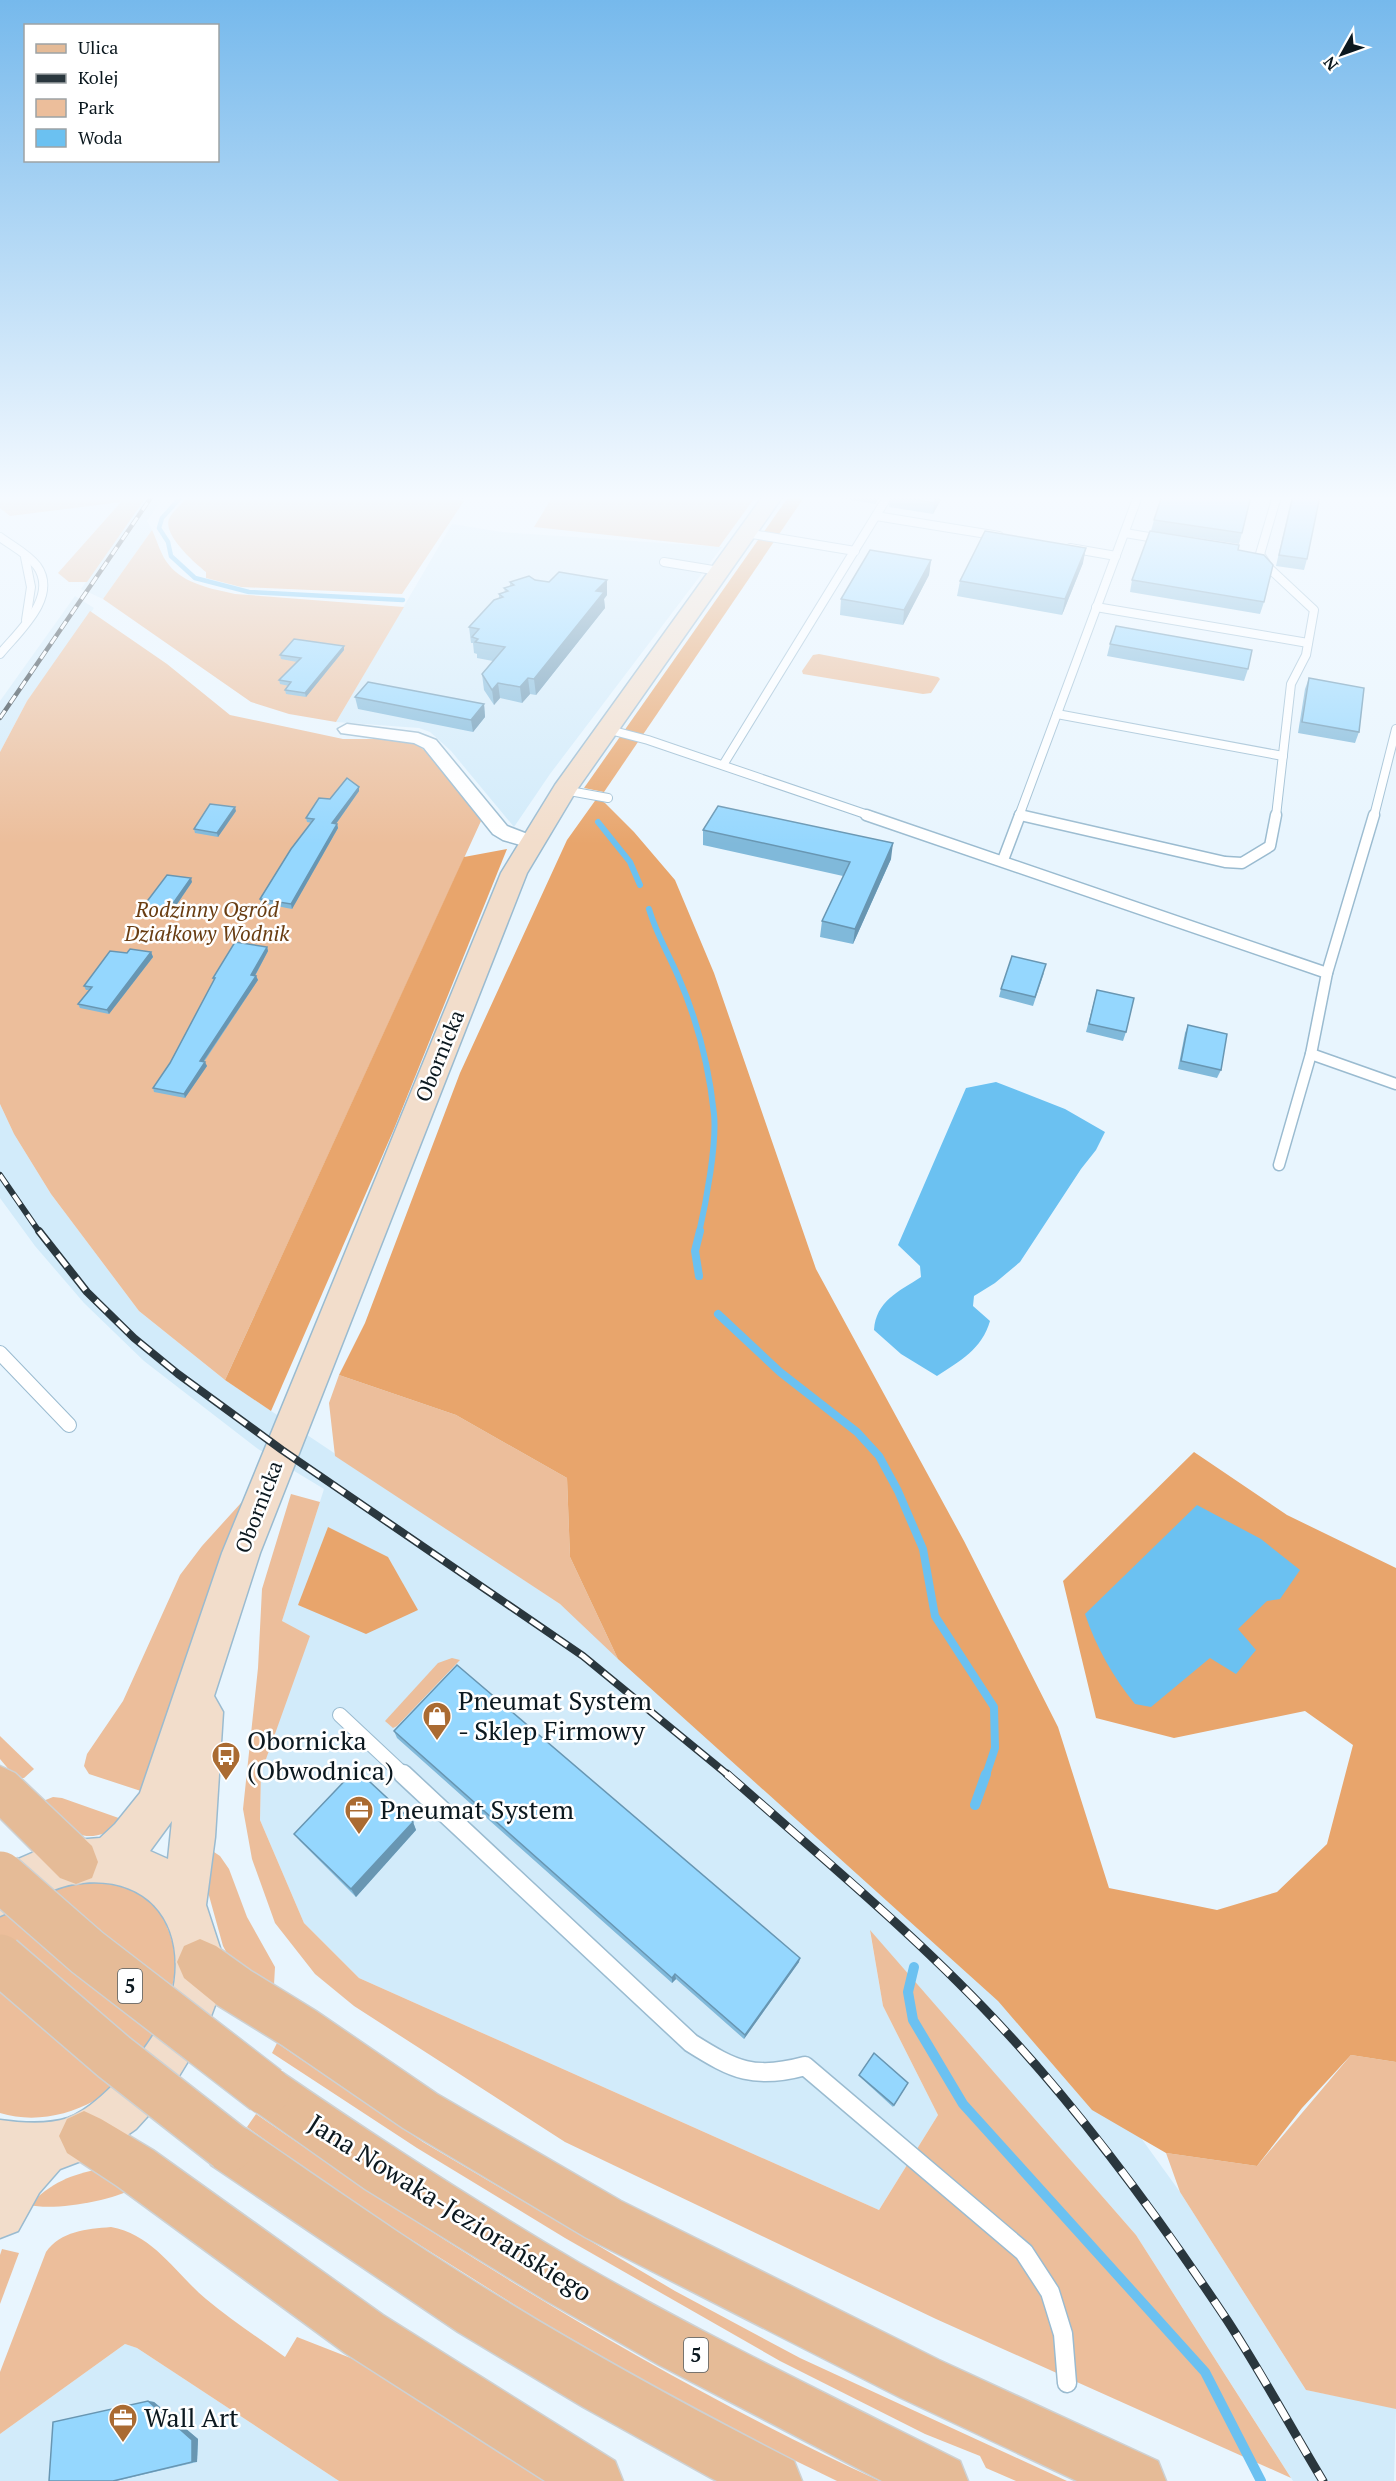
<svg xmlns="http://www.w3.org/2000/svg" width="1396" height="2481" viewBox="0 0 1396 2481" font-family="'PT Serif',serif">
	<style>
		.built { fill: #d2ebfa }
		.green { fill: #ecbe9b }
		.forest { fill: #e8a56c }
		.water { fill: #6bc1f1 }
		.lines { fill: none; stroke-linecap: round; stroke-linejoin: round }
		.stream-far3 { stroke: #6bc1f1; stroke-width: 4.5 }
		.stream-far2 { stroke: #6bc1f1; stroke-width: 6 }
		.stream-far1 { stroke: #6bc1f1; stroke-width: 8 }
		.stream { stroke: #6bc1f1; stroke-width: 10 }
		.lane-far3-casing { stroke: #9abbd0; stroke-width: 10 }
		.lane-far2-casing { stroke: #9abbd0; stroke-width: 13 }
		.lane-far1-casing { stroke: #9abbd0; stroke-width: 16 }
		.lane-casing { stroke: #9abbd0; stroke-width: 21 }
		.street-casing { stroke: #9abbd0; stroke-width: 3 }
		.secondary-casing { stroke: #9abbd0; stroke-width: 3 }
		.primary-casing { stroke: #ced1d2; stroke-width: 3 }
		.lane-far3 { stroke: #fff; stroke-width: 8 }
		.lane-far2 { stroke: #fff; stroke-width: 10 }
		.lane-far1 { stroke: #fff; stroke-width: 14 }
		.lane { stroke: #fff; stroke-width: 18 }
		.street { fill: #fff; fill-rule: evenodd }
		.secondary { fill: #f2ddcb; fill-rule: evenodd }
		.primary { fill: #e5bb97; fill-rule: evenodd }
		.rail-far3-casing { stroke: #2a373e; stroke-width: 4.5 }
		.rail-far2-casing { stroke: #2a373e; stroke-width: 6 }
		.rail-far1-casing { stroke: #2a373e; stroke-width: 8 }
		.rail-casing { stroke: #2a373e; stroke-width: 9 }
		.rail-far3 { stroke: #fff; stroke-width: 3; stroke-dasharray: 9; stroke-linecap: butt }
		.rail-far2 { stroke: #fff; stroke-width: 4; stroke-dasharray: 12; stroke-linecap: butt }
		.rail-far1 { stroke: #fff; stroke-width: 5; stroke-dasharray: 15; stroke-linecap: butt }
		.rail { stroke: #fff; stroke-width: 7; stroke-dasharray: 20; stroke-linecap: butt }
		.primary-bridge-casing { stroke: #ced1d2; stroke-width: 52; stroke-linecap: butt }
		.primary-bridge { stroke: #e5bb97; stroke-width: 49 }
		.wall { fill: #80b9da }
		.shaded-wall { fill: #6896b2 }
		.building { fill: #95d7fe; stroke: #6896b2; stroke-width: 1.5 }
		.labels { text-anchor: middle; stroke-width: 5; stroke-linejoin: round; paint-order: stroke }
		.shield { fill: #fff; stroke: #545d62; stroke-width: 1.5 }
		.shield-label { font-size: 20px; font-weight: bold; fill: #0b181f }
		.park-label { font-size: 21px; font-style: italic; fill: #693d12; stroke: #fff }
		.street-label { font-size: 21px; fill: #0b181f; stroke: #fff }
		.near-poi-label { font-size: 26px; fill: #0b181f; stroke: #fff; text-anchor: start }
		.near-street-label { font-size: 26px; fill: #0b181f; stroke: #fff }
	</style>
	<rect width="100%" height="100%" fill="#e8f5fe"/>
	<g class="built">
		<polygon points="147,496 164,496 147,521 152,530 103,599 81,589"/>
		<polygon points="452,524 502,532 722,547 550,774 514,827 451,751 430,732 419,728 336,722"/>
		<polygon points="75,596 94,608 27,701 0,752 0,701"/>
		<polygon points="0,1104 14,1134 51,1194 139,1311 225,1380 560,1604 1097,2077 1180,2192 1306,2390 1396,2408 1394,2481 1293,2481 1136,2235 870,1931 883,2006 938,2115 879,2210 359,1978 304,1923 260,1820 261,1773 282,1621 324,1489 258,1449 144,1361 84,1303 35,1246 0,1198"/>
		<polygon points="125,2344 137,2348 339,2481 0,2481 0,2434"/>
	</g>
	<g class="green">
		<polygon points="0,496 147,496 87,582 69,582 58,573 121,502 10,516 0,508"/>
		<path d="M188 496H434L464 501 402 594 241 587 206 578V572C195 563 160 533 170 517 174 510 183 503 188 496Z"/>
		<polygon points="553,496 756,496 719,547 534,527"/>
		<path d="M152 530C157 540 161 556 169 565 184 584 213 589 235 594L404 607 336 722 289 714 251 702 103 599Z"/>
		<polygon points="90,611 167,664 230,715 343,739 394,739 415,743 434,758 481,821 225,1380 139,1311 51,1194 14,1134 0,1104 0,752 27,701"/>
		<polygon points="819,654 938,677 940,679 931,693 923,694 803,674 802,671 813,655"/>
		<polygon points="339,1375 456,1415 567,1478 570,1557 618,1659 560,1604 335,1456 329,1403"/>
		<polygon points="250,1493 153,1795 89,1774 84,1766 87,1754 123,1701 180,1575 202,1546"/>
		<polygon points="291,1494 320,1502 282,1621 310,1636 261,1773 260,1820 304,1923 359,1978 879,2210 938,2115 883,2006 870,1930 1136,2235 1291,2478 936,2319 565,2142 354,2006 315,1974 275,1923 252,1859 243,1809 258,1668 262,1589"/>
		<polygon points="452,1658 460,1660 397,1726 393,1728 385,1721 438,1663"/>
		<polygon points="0,1736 34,1769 24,1778 16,1778 0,1759"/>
		<path d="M53 1797 62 1798 130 1822C81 1847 77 1838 43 1801Z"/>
		<polygon points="211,1850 220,1856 229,1869 247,1917 275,1967 274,1985 231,1961 223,1946 208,1892"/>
		<path d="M105 1877C118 1883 135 1888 147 1897 156 1903 163 1916 167 1927 182 1961 174 1990 159 2023 154 2034 150 2047 143 2056 113 2102 52 2129 0 2113V1916L54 1882Z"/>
		<polygon points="277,2043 423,2142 675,2291 800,2358 1067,2481 1016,2481 986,2468 980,2456 925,2434 780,2361 565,2238 417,2148 272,2053"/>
		<polygon points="1351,2055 1396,2062 1396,2409 1306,2390 1180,2192 1166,2153 1257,2166"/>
		<path d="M256 2114C454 2251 661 2380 880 2481H837L714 2421 537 2319 342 2196 247 2127Z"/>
		<path d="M101 2169 135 2188C111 2201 55 2211 29 2205 51 2183 71 2174 101 2169Z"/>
		<path d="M111 2227C154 2235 175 2273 206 2299 231 2320 259 2338 285 2357L297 2337 366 2364 555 2481H339L137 2348 125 2344 0 2434V2372L46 2252C61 2231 86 2229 111 2227Z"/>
		<polygon points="2,2249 19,2253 0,2304 0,2255"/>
	</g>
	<g class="forest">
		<polygon points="789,496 805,496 604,792 584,788"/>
		<polygon points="597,798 605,803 634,832 675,880 714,973 816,1269 964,1541 1058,1727 1109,1888 1217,1910 1277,1892 1327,1844 1353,1745 1305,1711 1174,1738 1096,1718 1063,1581 1194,1452 1287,1515 1396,1568 1396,2062 1351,2055 1302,2108 1257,2166 1166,2153 1092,2110 998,2001 618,1659 570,1557 567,1478 456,1415 339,1375 365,1323 460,1073 567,840"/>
		<polygon points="507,849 394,1129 271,1411 225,1380 464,857"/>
		<polygon points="328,1527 388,1557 418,1610 366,1634 298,1605"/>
	</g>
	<g class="water">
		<path d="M996 1082 1065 1109 1105 1132 1096 1150 1081 1169 1020 1262 995 1283 974 1296 973 1306 990 1321C982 1349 960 1361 937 1376L901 1354 874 1330C876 1301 898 1292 921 1277L920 1266 898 1245 966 1088Z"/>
		<path d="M1197 1505 1261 1539 1300 1570 1280 1599 1267 1601 1238 1629 1256 1650 1236 1674 1210 1658 1151 1707 1135 1704C1113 1677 1096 1647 1085 1614Z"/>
	</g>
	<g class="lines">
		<polyline class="stream-far3" points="182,496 162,518 159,528 168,542 171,556 195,578 249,592 403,600"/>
		<g class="stream-far2">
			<polyline points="598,822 630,862 640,885"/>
			<path d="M649 909C656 933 668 953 678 976 697 1019 709 1067 714 1114 717 1143 706 1203 699 1233"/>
		</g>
		<g class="stream-far1">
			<polyline points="699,1276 695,1251 700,1231"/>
			<polyline points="718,1314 780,1372 857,1432 879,1456 898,1491 923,1549 935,1616 994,1707 995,1748 986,1775"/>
		</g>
		<g class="stream">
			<polyline points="975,1805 986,1774"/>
			<polyline points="914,1967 908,1992 913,2020 963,2104 1205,2372 1261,2481"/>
		</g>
		<g class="lane-far3-casing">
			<g id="lane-far3">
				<polyline points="876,516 999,536"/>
				<polyline points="746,533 855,551"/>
				<polyline points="1125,533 1161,539"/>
				<path d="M0 537C12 546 28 554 37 566 59 597 18 632 0 654"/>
				<polyline points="1070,548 1116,556"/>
				<polyline points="25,557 31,587 26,620"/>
				<polyline points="664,562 719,571"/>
				<polyline points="1096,607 1308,643"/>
				<polyline points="1057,714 1283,756"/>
				<polyline points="606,729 648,740 871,816"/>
				<polyline points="723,765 888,496"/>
				<polyline points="564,790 608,798"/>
				<polyline points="1020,815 1026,816"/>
				<polyline points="1019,816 1138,496"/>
				<polyline points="1276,816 1291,684 1306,655 1314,610 1269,568 1260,554 1277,496"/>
				<polyline points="1374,816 1396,729"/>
			</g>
		</g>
		<g class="lane-far2-casing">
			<g id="lane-far2">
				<polyline points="866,815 1327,973"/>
				<polyline points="1020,815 1225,862 1242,863 1270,846 1276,815"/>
				<polyline points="1003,860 1020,815"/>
				<polyline points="1311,1054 1396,1084"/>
				<polyline points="1279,1165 1311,1054 1327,973 1374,815"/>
			</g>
		</g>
		<g class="lane-far1-casing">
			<g id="lane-far1">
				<polyline points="0,1353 69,1425"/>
				<polyline points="340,1715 404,1775"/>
			</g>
		</g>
		<g class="lane-casing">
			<path id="lane" d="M403 1774 691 2043C734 2070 754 2080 805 2066L1024 2252 1050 2292 1063 2334 1067 2383"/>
		</g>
		<g class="street-casing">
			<polygon id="street" points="347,724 418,733 436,740 507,826 538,838 540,842 531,848 503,840 493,834 424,748 414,743 341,733 338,729"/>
		</g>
		<g class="secondary-casing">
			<path id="secondary" d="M763 496H783L576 791 527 873 260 1553 214 1696 223 1712 215 1837 206 1905 221 1951 222 1975 217 2000 204 2035 168 2094 136 2129 102 2153 60 2169 39 2193 18 2231 0 2238V2120C22 2123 47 2125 68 2118 105 2104 160 2037 171 1999 190 1928 151 1872 74 1884 45 1889 26 1906 0 1916V1867L48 1846 75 1840 100 1838 115 1824 140 1793 222 1553 501 873 555 785ZM172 1821 168 1859 150 1851Z"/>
		</g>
		<g class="primary-casing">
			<g id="primary">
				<polygon points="0,1766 15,1773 92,1846 98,1862 92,1878 76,1884 60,1878 0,1818"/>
				<polygon points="200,1939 216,1946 251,1971 316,2011 437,2094 621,2201 939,2360 1158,2461 1166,2481 1077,2481 901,2398 585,2237 403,2128 282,2045 217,2005 184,1978 177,1962 184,1946"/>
				<path d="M266 2066 283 2073C381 2140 479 2204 581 2264 704 2335 833 2397 960 2461L968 2481H882L659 2365 545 2300 365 2189 249 2107 242 2090 249 2073Z"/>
				<polygon points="84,2111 101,2119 153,2150 383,2315 615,2461 623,2481 545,2481 345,2353 117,2186 67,2153 59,2136 67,2119"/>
				<path d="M229 2122 247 2129C329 2185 411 2243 496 2295 593 2355 693 2409 794 2461L802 2481H717L711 2478 583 2407 458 2332 211 2165 204 2147 211 2129Z"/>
			</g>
		</g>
		<use href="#lane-far3" class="lane-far3"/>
		<use href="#lane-far2" class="lane-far2"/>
		<use href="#lane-far1" class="lane-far1"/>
		<use href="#lane" class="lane"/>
		<use href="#street" class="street"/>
		<use href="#secondary" class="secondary"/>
		<use href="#primary" class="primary"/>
		<g class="rail-far3-casing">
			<polyline id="rail-far3" points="0,718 152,496"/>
		</g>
		<g class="rail-far2-casing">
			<polyline id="rail-far2" points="0,1175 40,1233"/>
		</g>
		<g class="rail-far1-casing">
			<polyline id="rail-far1" points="39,1231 87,1292 134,1338 178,1374 282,1450 583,1656 728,1775"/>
		</g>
		<g class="rail-casing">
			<path id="rail" d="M727 1774C822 1858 922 1940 1008 2034 1089 2122 1161 2221 1227 2320 1261 2372 1291 2428 1323 2481"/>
		</g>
		<use href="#rail-far3" class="rail-far3"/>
		<use href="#rail-far2" class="rail-far2"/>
		<use href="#rail-far1" class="rail-far1"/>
		<use href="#rail" class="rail"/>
		<g class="primary-bridge-casing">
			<g id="primary-bridge">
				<polyline points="0,1876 87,1952 266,2090"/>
				<polyline points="0,1959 114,2057 229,2147"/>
			</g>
		</g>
		<use href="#primary-bridge" class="primary-bridge"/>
	</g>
	<g class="wall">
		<polygon points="443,496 467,496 464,499"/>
		<polygon points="833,496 880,496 875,504 833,497"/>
		<polygon points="890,496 943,496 933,514 889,507"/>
		<polygon points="1292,496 1320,496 1307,559 1304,570 1276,566"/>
		<polygon points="1154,520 1242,533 1239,544 1151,531"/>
		<polygon points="931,560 929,575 903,625 840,615 841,599"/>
		<polygon points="1083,563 1062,615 957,596 960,581"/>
		<polygon points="535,580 607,595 604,599 605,608 536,695 530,694 522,703 500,698 494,705 484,690 482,674 493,661 477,658 477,654 474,653 473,643 471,643 469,627 499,598 499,594 505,592 504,588 510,586 510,582"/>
		<polygon points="1132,580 1264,602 1260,614 1130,592"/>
		<polygon points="1110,644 1248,669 1244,681 1107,656"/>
		<polygon points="344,650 306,697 286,694 285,690 289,686 280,684 279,680 297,662 281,659 280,655"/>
		<polygon points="1309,678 1359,732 1355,743 1298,733 1305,689"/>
		<polygon points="355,697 484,704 485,717 473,732 358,709"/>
		<polygon points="359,787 359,791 336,824 337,824 338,828 292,909 261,903 260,899 312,823 307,822 306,818 330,799"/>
		<polygon points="236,811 218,837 195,833 194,829"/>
		<polygon points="703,830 891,859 853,944 820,937 822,921 843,876 703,845"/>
		<polygon points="192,882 169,916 143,912 142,908"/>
		<polygon points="267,947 268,951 255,976 256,976 258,980 204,1062 207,1066 185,1098 154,1092 153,1088 170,1063 214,981 213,978"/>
		<polygon points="151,952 153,957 109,1014 80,1008 78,1004 89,990 86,990 84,986 127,953"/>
		<polygon points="1044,973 1033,1006 999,997 1001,989"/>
		<polygon points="1097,990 1126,1032 1123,1041 1086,1032"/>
		<polygon points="1188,1025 1221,1070 1217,1078 1178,1069 1185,1033"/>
		<polygon points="394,1731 799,1962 744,2039 676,1979 672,1983 397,1738"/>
		<polygon points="413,1822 416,1830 356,1897 300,1841 294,1834"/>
		<polygon points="874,2053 908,2083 893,2107 859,2076"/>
		<polygon points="148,2401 154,2402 198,2439 197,2462 116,2481 49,2481"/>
	</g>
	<g class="shaded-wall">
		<polygon points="876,496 880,496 875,504"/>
		<polygon points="938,496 943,496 933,514 934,503"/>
		<polygon points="1086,548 1083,563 1062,615 1065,599"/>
		<polygon points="931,560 929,575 903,625 904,610"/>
		<polygon points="607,580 607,595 604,599 605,608 536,695 534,679 596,591"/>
		<polygon points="344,646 344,650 306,697 305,693"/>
		<polygon points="528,678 530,694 522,703 520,687"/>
		<polygon points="498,683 500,698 494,705 492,690"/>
		<polygon points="484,704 485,717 473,732 471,720"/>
		<polygon points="359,787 359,791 333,828 332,823"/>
		<polygon points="235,807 236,811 218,837 217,833"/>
		<polygon points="337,824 338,828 292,909 291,904"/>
		<polygon points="893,843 891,859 853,944 855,929"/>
		<polygon points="191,878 192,882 169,916 167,912"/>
		<polygon points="267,947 268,951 253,979 251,975"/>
		<polygon points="151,952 153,957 109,1014 107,1010"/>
		<polygon points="256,976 258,980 201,1065 200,1061"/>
		<polygon points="205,1062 207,1066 185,1098 184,1094"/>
		<polygon points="413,1822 416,1830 356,1897 351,1889"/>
		<polygon points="800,1958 799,1962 744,2039 745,2035"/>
		<polygon points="675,1974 676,1979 672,1983 672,1978"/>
		<polygon points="148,2401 154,2402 198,2439 197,2462 192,2462"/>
	</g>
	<g class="building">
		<polygon points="897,496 938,496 934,503"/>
		<polygon points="1162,496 1251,496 1242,533 1154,520"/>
		<polygon points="1293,496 1320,496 1307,559 1279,555"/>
		<polygon points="985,531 1086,548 1065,599 960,581"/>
		<polygon points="1150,531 1239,545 1238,550 1264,555 1273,565 1264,602 1132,580"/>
		<polygon points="870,550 931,560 904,610 841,599"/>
		<polygon points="559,572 607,580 596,591 604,592 534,679 528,678 520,687 498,683 492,690 482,674 505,647 475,642 478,639 472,637 479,629 469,627 494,600 503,597 499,594 508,591 504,588 514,585 510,582 529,576 535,580 549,582"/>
		<polygon points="1116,626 1252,650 1248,669 1110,644"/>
		<polygon points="294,639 344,646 305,693 285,690 291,682 279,680 301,658 280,655"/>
		<polygon points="1309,678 1364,688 1359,732 1302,722"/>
		<polygon points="368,682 484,704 471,720 355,697"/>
		<polygon points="347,778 359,787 332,823 337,824 291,904 260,899 291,849 314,819 306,818 319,798 330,799"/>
		<polygon points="210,804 235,807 217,833 194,829"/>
		<polygon points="718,806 893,843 855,929 822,921 850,862 703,830"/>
		<polygon points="167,875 191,878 167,912 142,908"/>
		<polygon points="235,942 267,947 251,975 256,976 200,1061 205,1062 184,1094 153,1088 170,1063 215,978 213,978"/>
		<polygon points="130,949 151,952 107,1010 78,1004 92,987 84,986 110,951 127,953"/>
		<polygon points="1012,956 1046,964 1035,997 1001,989"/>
		<polygon points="1097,990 1134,998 1126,1032 1089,1024"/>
		<polygon points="1188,1025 1227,1034 1221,1070 1181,1061"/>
		<polygon points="457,1665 800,1958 745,2035 675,1974 672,1978 394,1731"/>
		<polygon points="356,1769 413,1822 351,1889 294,1834"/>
		<polygon points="874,2053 908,2083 894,2105 859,2075"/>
		<polygon points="148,2401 192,2440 192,2462 113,2481 49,2481 53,2422"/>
	</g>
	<linearGradient id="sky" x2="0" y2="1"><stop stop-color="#76b9ec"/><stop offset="0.59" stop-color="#f5faff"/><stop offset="1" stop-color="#f5faff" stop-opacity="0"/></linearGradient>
	<rect width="1396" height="844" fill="url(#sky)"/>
	<defs>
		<g id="shop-pin" transform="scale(1.5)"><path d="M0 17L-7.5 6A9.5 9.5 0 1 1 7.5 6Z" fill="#aa6b32" stroke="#fff"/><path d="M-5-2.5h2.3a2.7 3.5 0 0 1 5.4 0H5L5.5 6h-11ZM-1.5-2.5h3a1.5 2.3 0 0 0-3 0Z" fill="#fff"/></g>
		<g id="bus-pin" transform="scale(1.5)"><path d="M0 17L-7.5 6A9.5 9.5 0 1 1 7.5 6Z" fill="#aa6b32" stroke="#fff"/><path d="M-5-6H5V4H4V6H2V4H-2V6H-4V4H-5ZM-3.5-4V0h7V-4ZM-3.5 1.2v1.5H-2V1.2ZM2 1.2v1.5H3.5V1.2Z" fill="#fff"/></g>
		<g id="office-pin" transform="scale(1.5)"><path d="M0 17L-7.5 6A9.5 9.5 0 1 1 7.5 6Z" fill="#aa6b32" stroke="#fff"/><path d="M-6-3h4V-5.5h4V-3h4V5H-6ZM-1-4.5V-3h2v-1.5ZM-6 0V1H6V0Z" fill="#fff"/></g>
	</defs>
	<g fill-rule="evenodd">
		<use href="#shop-pin" x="437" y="1716"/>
		<use href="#bus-pin" x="226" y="1756"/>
		<use href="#office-pin" x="359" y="1810"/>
		<use href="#office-pin" x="123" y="2418"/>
	</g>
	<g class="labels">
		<g class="shield">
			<rect x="118" y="1969" width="24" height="34" rx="4.5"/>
			<rect x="684" y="2338" width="24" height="34" rx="4.5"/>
		</g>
		<g class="shield-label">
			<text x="130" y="1993">5</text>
			<text x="696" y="2362">5</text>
		</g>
		<g class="park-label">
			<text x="207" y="917">Rodzinny Ogród<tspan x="207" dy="24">Działkowy Wodnik</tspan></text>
		</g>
		<g class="street-label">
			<text transform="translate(440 1056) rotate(-68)" y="7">Obornicka</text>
			<text transform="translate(259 1507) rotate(-69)" y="7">Obornicka</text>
		</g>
		<g class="near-poi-label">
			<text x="458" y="1710">Pneumat System<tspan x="458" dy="30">- Sklep Firmowy</tspan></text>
			<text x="247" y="1750">Obornicka<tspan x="247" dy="30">(Obwodnica)</tspan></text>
			<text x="380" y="1819">Pneumat System</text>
			<text x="144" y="2427">Wall Art</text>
		</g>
		<g class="near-street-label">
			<text transform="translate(450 2208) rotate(32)" y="9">Jana Nowaka-Jeziorańskiego</text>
		</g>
	</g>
	<rect x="24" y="24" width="195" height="138" fill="#ffffff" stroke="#9da3a5" stroke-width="1.5"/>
	<rect x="36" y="44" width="30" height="9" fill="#e5bb97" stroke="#9da3a5" stroke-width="1.5"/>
	<text x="78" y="54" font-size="18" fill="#0b181f">Ulica</text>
	<rect x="36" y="74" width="30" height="9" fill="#2a373e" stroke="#9da3a5" stroke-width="1.5"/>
	<text x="78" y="84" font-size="18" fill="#0b181f">Kolej</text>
	<rect x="36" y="99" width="30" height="18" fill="#ecbe9b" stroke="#9da3a5" stroke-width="1.5"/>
	<text x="78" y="114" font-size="18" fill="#0b181f">Park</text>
	<rect x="36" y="129" width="30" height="18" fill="#6bc1f1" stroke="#9da3a5" stroke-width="1.5"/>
	<text x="78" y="144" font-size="18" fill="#0b181f">Woda</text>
	<g transform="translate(1342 54) rotate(230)" stroke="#ffffff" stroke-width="4.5" paint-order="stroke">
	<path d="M0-4.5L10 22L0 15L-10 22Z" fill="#0b181f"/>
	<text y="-9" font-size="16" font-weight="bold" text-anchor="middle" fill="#0b181f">N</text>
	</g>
</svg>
